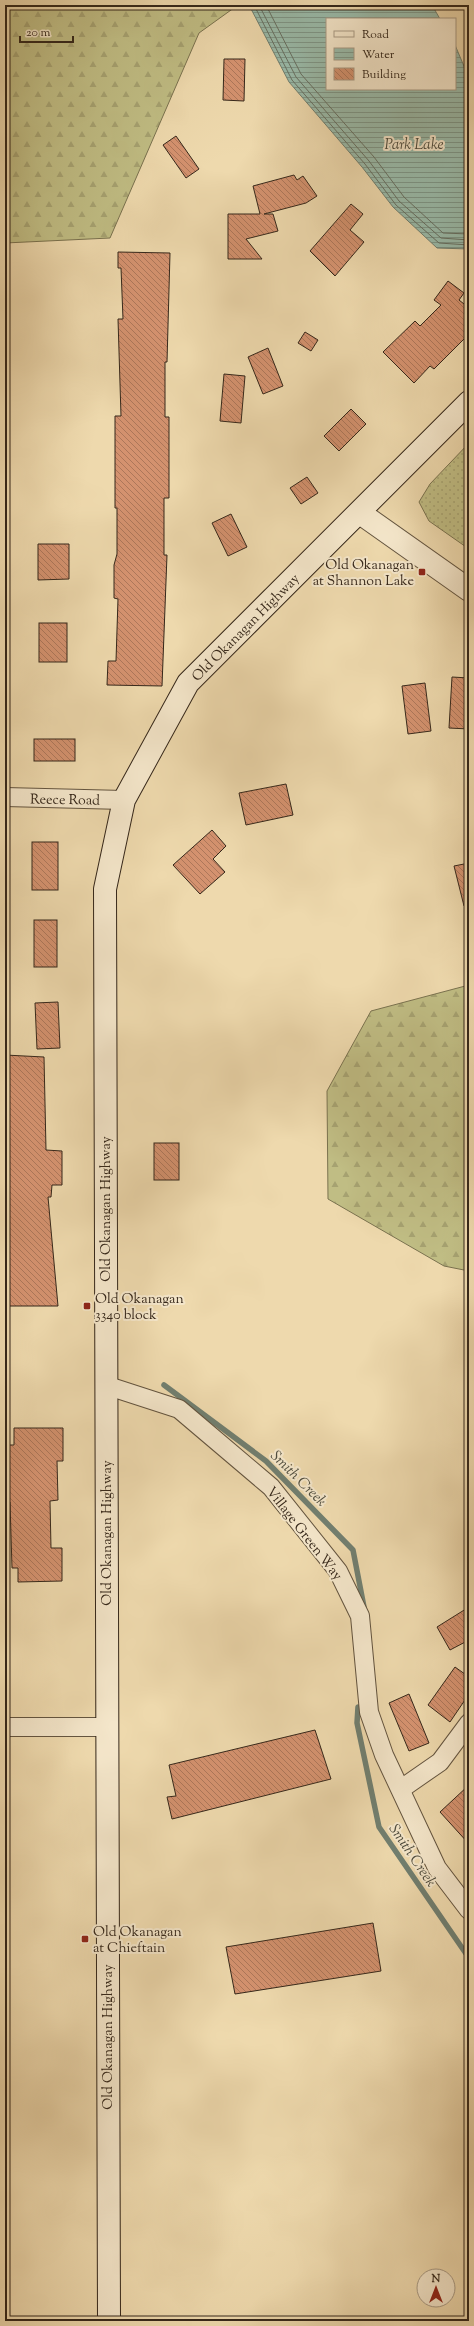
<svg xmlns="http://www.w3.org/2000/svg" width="474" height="2326" viewBox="0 0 474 2326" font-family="'Sorts Mill Goudy',serif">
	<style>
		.grass { fill: url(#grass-dots); stroke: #7a724f }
		.forest { fill: url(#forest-firs); stroke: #7a724f }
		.water { fill: url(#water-rules); stroke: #717f70 }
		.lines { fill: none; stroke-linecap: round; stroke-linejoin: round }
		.shore { stroke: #677062; stroke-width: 1 }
		.stream { stroke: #717f70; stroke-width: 5.5 }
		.building { fill: url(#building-back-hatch); stroke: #35271a }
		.minor-casing { stroke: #63543f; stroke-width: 20 }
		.tertiary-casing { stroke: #63543f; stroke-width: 24 }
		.secondary-casing { stroke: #35271a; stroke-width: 24 }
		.minor { stroke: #f4e6ca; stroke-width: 18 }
		.tertiary { stroke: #f4e6ca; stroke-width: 22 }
		.secondary { stroke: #f4e6ca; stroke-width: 22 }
		.poi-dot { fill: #8f2418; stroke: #f4e6ca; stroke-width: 1.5 }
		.labels { text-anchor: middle; stroke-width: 4; stroke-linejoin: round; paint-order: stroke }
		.poi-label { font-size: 14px; fill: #35271a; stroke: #f4e6ca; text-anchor: start }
		.street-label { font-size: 14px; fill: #35271a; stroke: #f4e6ca }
		.water-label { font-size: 15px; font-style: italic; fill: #4e4c3e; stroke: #f4e6ca }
	</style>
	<defs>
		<pattern id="grass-dots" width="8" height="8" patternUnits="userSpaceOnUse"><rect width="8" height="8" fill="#c0bd84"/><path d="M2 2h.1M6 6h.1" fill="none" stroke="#a6a271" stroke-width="1.8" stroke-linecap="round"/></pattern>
		<pattern id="forest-firs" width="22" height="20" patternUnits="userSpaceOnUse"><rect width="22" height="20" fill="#c0bd84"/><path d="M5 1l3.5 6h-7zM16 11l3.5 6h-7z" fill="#a6a271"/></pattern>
		<pattern id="water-rules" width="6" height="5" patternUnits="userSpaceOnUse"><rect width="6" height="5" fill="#99baa9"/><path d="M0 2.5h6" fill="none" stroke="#7e9789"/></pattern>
		<pattern id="building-back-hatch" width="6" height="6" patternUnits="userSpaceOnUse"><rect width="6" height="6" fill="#d4926f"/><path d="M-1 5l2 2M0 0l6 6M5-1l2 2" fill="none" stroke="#ad775a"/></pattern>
	</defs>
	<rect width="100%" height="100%" fill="#eed9ad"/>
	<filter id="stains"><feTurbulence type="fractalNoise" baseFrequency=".005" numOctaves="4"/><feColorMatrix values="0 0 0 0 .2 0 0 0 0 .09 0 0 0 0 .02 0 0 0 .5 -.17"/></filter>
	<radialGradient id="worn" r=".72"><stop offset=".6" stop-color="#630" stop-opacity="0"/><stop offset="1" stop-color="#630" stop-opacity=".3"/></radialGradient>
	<polygon class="grass" points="469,443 469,549 429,521 419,502 430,484"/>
	<g class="forest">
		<polygon points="5,5 238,5 199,33 110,238 5,243"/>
		<polygon points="469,985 469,1271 444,1266 328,1199 327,1091 371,1011"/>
	</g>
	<polygon class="water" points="249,5 432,5 440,19 327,19 327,89 455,89 455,45 469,78 469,249 437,248 393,207 362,167 289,82"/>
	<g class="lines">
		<g class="shore">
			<polyline points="254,5 292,80 365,164 396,205 439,243 469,245"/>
			<polyline points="259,5 296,77 369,161 399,201 441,238 469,240"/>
			<polyline points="266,5 301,74 374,157 404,197 443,233 469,234"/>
		</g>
		<g class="stream">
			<polyline points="164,1385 266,1461 353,1550 364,1607"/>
			<polyline points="358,1707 357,1723 379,1827 469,1958"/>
		</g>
	</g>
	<g class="building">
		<polygon points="224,59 245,59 244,101 223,100"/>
		<polygon points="176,136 199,169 186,178 163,145"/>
		<polygon points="294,175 297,180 303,176 317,196 306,203 264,214 273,214 278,231 246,239 262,259 228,259 228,214 260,214 253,186"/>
		<polygon points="351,204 363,214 350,230 364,242 335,276 310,251"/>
		<polygon points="118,252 170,253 167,362 165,362 165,417 169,417 169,498 164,498 164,555 167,555 162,686 107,685 108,661 116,661 118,599 114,598 114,565 117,554 117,508 115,508 115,416 121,416 118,319 123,319 121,268 118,268"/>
		<polygon points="448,281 464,293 459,300 469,308 469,334 434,369 430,366 414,383 383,352 415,321 420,326 441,305 434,300"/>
		<polygon points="305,332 318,340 311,351 298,343"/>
		<polygon points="268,348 283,386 263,394 248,357"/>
		<polygon points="224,374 245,376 241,423 220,421"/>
		<polygon points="351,409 366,424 339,451 324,436"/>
		<polygon points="307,477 318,493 301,504 290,488"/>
		<polygon points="231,514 247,547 228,556 212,523"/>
		<polygon points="38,544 69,544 69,579 38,580"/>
		<rect x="39" y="623" width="28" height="39"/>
		<polygon points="452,677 469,678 469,729 449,728"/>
		<polygon points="425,683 431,731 408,734 402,686"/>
		<rect x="34" y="739" width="41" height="22"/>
		<polygon points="286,784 293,815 246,825 239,793"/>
		<polygon points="212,830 226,846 213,859 225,872 200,894 173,865"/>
		<rect x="32" y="842" width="26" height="48"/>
		<polygon points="469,863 469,905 464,906 454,866"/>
		<rect x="34" y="920" width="23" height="47"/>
		<polygon points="58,1002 60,1048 37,1049 35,1003"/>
		<polygon points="5,1055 44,1057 46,1150 62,1151 62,1185 52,1185 51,1197 48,1197 58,1306 5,1306"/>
		<rect x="154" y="1143" width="25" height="37"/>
		<polygon points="14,1428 63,1428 63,1461 57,1461 58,1500 50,1501 51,1548 62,1548 62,1581 18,1582 18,1568 12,1568 10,1502 8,1502 8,1445 14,1445"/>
		<polygon points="469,1607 469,1640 450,1650 437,1627"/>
		<polygon points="455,1667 469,1677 469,1694 450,1722 428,1705"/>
		<polygon points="409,1694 429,1743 409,1751 389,1703"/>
		<polygon points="315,1730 331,1779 172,1819 167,1797 176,1796 169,1765"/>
		<polygon points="469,1785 469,1844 440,1812"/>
		<polygon points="373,1923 381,1971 235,1994 226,1947"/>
	</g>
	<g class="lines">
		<g class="minor-casing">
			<g id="minor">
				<polyline points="5,797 124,800"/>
				<polyline points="105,1385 179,1409 271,1487 338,1571 360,1616 369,1712 384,1755 437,1868 469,1910"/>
				<polyline points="5,1727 106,1727"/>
				<polyline points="401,1789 440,1762 469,1723"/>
			</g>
		</g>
		<g class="tertiary-casing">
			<polyline id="tertiary" points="360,513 469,590"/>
		</g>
		<g class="secondary-casing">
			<polyline id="secondary" points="109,2321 105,889 124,800 188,683 469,402"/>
		</g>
		<use href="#minor" class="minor"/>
		<use href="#tertiary" class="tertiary"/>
		<use href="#secondary" class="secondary"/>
	</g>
	<g class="poi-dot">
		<rect x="418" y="568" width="8" height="8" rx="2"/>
		<rect x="83" y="1302" width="8" height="8" rx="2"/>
		<rect x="81" y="1935" width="8" height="8" rx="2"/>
	</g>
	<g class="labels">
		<g class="poi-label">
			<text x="414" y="569" text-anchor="end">Old Okanagan<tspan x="414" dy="16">at Shannon Lake</tspan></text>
			<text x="95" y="1303">Old Okanagan<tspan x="95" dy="16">3340 block</tspan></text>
			<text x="93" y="1936">Old Okanagan<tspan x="93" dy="16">at Chieftain</tspan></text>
		</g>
		<g class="street-label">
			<text transform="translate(245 627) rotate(-45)" y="5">Old Okanagan Highway</text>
			<text transform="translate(65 799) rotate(1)" y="5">Reece Road</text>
			<text transform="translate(105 1209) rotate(-90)" y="5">Old Okanagan Highway</text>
			<text transform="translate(106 1533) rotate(-90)" y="5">Old Okanagan Highway</text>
			<text transform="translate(305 1533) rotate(52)" y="5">Village Green Way</text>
			<text transform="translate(107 2037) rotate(-90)" y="5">Old Okanagan Highway</text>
		</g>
		<g class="water-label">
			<text x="414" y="149">Park Lake</text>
			<text transform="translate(299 1478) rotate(45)" y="5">Smith Creek</text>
			<text transform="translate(413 1855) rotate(56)" y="5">Smith Creek</text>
		</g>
	</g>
	<rect width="474" height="2326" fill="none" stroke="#eed9ad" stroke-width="20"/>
	<rect x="6" y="6" width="462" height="2314" fill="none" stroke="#35271a" stroke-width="2"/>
	<rect x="10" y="10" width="454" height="2306" fill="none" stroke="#35271a"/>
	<rect x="326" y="18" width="130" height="72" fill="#f4e6ca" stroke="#a89a84"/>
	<rect x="334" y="31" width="20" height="6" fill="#f4e6ca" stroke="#a89a84"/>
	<text x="362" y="38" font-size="12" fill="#35271a">Road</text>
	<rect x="334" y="48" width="20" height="12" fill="url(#water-rules)" stroke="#a89a84"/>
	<text x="362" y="58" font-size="12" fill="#35271a">Water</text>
	<rect x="334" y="68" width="20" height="12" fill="url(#building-back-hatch)" stroke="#a89a84"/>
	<text x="362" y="78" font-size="12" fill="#35271a">Building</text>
	<g transform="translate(436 2288)"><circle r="19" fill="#f4e6ca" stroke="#a89a84"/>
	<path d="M0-3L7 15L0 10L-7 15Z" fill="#8f2418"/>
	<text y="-6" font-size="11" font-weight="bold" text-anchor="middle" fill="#35271a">N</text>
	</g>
	<path d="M20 36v6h53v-6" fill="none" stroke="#35271a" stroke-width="2"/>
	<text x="26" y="36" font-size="12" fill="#35271a" stroke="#f4e6ca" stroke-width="3" paint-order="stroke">20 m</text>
	<rect width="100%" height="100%" filter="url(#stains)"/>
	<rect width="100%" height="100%" fill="url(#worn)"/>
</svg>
